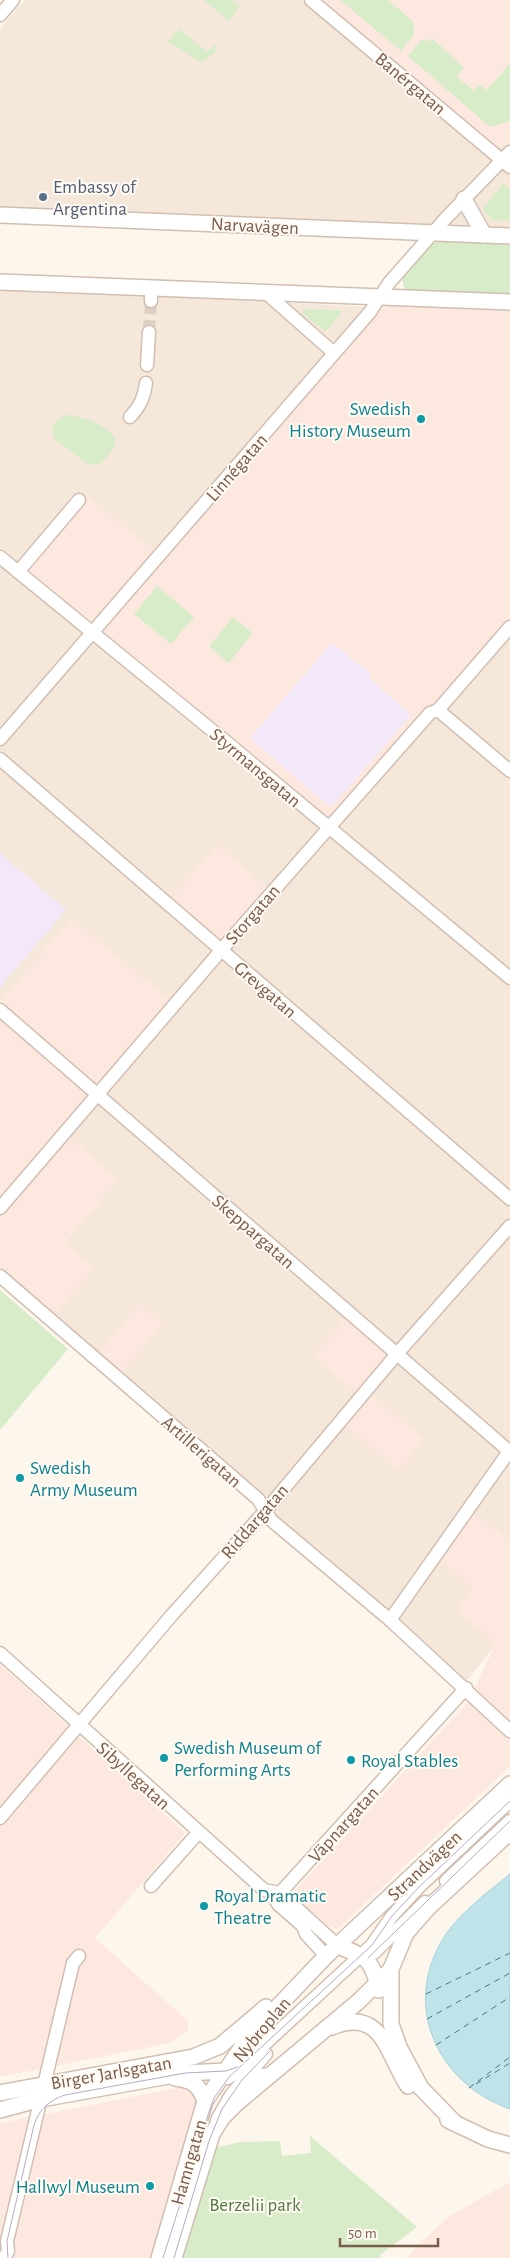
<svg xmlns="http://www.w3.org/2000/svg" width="510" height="2258" viewBox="0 0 510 2258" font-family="'Alegreya Sans',sans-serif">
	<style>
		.residential { fill: #f5e8da }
		.commercial { fill: #fde8e0 }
		.education { fill: #f3e8fa }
		.green { fill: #d8ecc9 }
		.water { fill: #bfe3e8; stroke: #a5d3da }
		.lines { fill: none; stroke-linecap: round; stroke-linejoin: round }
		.ferry { stroke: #437c86; stroke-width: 1; stroke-dasharray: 6 5; stroke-linecap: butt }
		.minor-tunnel { stroke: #dcd0c4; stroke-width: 12; stroke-dasharray: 12 6; stroke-linecap: butt }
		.minor-casing { stroke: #d1beb0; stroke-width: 15 }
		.tertiary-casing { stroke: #d1beb0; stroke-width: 18 }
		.minor { stroke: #fff; stroke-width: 12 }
		.tertiary { stroke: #fff; stroke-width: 15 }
		.tram { stroke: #b9a8c9; stroke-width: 1 }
		.service-dot { fill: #5c6f8a; stroke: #fffaf3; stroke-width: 2 }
		.culture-dot { fill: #0f9aa8; stroke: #fffaf3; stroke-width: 2 }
		.labels { text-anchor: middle; stroke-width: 4; stroke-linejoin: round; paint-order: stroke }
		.street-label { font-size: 19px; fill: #7a5c4d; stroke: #fffaf3 }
		.service-label { font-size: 19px; fill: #4e5e75; stroke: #fffaf3; text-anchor: start }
		.culture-label { font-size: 19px; fill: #0d838f; stroke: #fffaf3; text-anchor: start }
		.park-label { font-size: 19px; fill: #537a41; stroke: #fffaf3 }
	</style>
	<rect width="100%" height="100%" fill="#fdf6ec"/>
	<g class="residential">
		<polygon points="25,0 311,0 510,156 510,228 0,209 0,29"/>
		<polygon points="0,287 371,307 159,555 21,571 510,622 510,1542 469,1510 474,1589 457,1610 497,1643 462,1687 264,1513 117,1378 162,1324 94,1358 50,1319 64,1242 118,1180 67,1136 72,919 0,1002"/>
	</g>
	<g class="commercial">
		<polygon points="311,0 510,0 510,156 503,163"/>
		<polygon points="393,306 510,311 510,622 331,828 21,571 85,494 159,555 371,307"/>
		<polygon points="217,844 271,891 222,950 168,903"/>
		<polygon points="72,919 176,1005 67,1136 118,1180 64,1241 94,1268 50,1319 0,1270 0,1002"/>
		<polygon points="140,1304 163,1324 117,1378 94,1358"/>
		<polygon points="348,1316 397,1357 368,1391 424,1439 399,1471 342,1422 362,1398 314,1357"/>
		<polygon points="469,1510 510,1542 510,1766 338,1929 324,1925 291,1895 468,1702 496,1643 457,1610 474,1589 436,1557"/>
		<polygon points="0,1664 185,1833 95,1938 188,2021 188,2030 170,2043 0,2077"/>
		<polygon points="182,2087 191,2089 198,2100 152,2258 0,2258 0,2123"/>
		<polygon points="510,2182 510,2258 407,2258 420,2243 451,2215"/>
	</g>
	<g class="education">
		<polygon points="332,643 371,674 368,677 411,715 333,805 329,806 250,738"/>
		<polygon points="0,853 66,910 0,987"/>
	</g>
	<g class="green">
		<polygon points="204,0 232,0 240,6 229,21"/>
		<polygon points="340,0 388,0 413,21 414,35 401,51"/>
		<polygon points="179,29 207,52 215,45 218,49 204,62 199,61 168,42"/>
		<polygon points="432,38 464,68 457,77 473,90 480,85 487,90 510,64 510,121 490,127 408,56 421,40 428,41"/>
		<polygon points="503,184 510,190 510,221 493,220 484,212 483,208"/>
		<polygon points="438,241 510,244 510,296 409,292 404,288 402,276 432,244"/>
		<polygon points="304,309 340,310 342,312 325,332 302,313"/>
		<path d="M65 415C84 416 102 423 115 437V446L102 463 89 465C77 455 65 448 53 437V424Z"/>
		<polygon points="157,586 194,617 171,644 134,614"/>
		<polygon points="233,617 252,633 229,663 209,646"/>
		<polygon points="0,1290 68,1349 0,1430"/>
		<polygon points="310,2136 417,2227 380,2255 381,2258 182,2258 215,2148 239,2142 280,2141 282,2156 311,2153"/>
	</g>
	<path class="water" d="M510 1874V2109C436 2083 400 2003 446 1934 462 1911 488 1892 510 1874Z"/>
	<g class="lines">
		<g class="ferry">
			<polyline points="426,1994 510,1953"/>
			<polyline points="427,2019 510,1973"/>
			<polyline points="436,2045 510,1997"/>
			<polyline points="476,2084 510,2063"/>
			<polyline points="469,2088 510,2057"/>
		</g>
		<polyline class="minor-tunnel" points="149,332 151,301"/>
		<g class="minor-casing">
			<g id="minor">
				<polyline points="311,0 510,167"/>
				<polyline points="0,15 13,0"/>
				<polyline points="265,292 334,353"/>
				<polyline points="151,301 151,289"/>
				<polyline points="147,365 149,332"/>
				<path d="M130 417C140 406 144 398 146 383"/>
				<polyline points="0,557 230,745 510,978"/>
				<polyline points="18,572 79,500"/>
				<polyline points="438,710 510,771"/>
				<polyline points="0,739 370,312 389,283 446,218 510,152"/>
				<polyline points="0,759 510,1199"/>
				<polyline points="0,1010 510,1452"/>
				<polyline points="0,1208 230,940 430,713 438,710 510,627"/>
				<polyline points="0,1276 258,1499 271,1520 390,1620 510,1731"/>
				<polyline points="390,1620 510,1450"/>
				<polyline points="0,1653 264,1890 280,1893 338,1946"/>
				<polyline points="0,1818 171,1616 266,1510 396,1355 510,1226"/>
				<polyline points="446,1881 510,1821"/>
				<polyline points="151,1886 198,1833"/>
				<polyline points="271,1892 278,1904 303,1926 306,1934 326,1956"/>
				<polyline points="280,1893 466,1688"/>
				<polyline points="374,1953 425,1902"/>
				<polyline points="228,2078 372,1945 392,1916 419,1887 510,1801"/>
				<polyline points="217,2120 231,2095 266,2054"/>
				<polyline points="4,2258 8,2251 7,2241 73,1963 79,1956"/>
			</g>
		</g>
		<g class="tertiary-casing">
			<g id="tertiary">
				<polyline points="464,199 484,235"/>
				<polyline points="0,215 510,236"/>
				<polyline points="0,282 510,302"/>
				<path d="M338 1946C367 1957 372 1959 379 1990"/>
				<path d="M332 2027C382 2006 387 2054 408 2086"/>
				<path d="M175 2078C192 2080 199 2084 205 2101"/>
				<polyline points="0,2093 193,2057 220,2046 266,2007"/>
				<polyline points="0,2110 41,2099 185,2073 226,2071 250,2077 269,2076"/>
				<polyline points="448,2120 488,2139 510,2145"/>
				<polyline points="456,2124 421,2088 399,2047 391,2024 391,1969 406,1933 428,1908 510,1832"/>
				<polyline points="159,2258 205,2101 248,2038 326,1956 510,1784"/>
				<polyline points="174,2258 212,2134 222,2118 237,2103 359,2001 391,1969"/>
			</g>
		</g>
		<use href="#minor" class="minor"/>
		<use href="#tertiary" class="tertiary"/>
		<g class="tram">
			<polyline points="368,1958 510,1821"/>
			<path d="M8 2258 7 2241 34 2125C39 2109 50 2100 65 2095L185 2073 226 2071 237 2067"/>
			<polyline points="163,2258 209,2112 214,2098 229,2077 372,1945 392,1916 419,1887 510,1801"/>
			<polyline points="174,2258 209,2141 222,2109 242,2080 270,2051"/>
		</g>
	</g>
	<circle class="service-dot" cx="43" cy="197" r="5"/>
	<g class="culture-dot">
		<circle cx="421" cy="419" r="5"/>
		<circle cx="20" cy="1478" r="5"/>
		<circle cx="164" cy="1758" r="5"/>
		<circle cx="351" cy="1760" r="5"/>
		<circle cx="204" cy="1906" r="5"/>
		<circle cx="150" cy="2186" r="5"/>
	</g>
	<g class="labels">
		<g class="street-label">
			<text transform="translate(411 83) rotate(40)" y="7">Banérgatan</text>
			<text transform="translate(255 225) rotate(3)" y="7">Narvavägen</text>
			<text transform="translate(236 467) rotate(-49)" y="7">Linnégatan</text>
			<text transform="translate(256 767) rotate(40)" y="7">Styrmansgatan</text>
			<text transform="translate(252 914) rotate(-49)" y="7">Storgatan</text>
			<text transform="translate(266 989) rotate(41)" y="7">Grevgatan</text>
			<text transform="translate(254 1231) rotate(41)" y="7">Skeppargatan</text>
			<text transform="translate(202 1451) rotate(41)" y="7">Artillerigatan</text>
			<text transform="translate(254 1521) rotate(-49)" y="7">Riddargatan</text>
			<text transform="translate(134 1775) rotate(42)" y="7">Sibyllegatan</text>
			<text transform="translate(343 1824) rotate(-48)" y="7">Väpnargatan</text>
			<text transform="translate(424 1865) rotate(-43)" y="7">Strandvägen</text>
			<text transform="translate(261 2029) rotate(-50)" y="7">Nybroplan</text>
			<text transform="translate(111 2072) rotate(-10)" y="7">Birger Jarlsgatan</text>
			<text transform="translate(188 2162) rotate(-74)" y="7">Hamngatan</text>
		</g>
		<g class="service-label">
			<text x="53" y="193">Embassy of<tspan x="53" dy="22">Argentina</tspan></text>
		</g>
		<g class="culture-label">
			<text x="411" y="415" text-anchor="end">Swedish<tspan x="411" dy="22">History Museum</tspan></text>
			<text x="30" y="1474">Swedish<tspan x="30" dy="22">Army Museum</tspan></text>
			<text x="174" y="1754">Swedish Museum of<tspan x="174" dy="22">Performing Arts</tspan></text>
			<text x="361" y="1767">Royal Stables</text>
			<text x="214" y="1902">Royal Dramatic<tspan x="214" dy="22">Theatre</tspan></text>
			<text x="140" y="2193" text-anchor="end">Hallwyl Museum</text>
		</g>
		<g class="park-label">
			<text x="255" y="2211">Berzelii park</text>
		</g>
	</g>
	<path d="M340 2238v8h98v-8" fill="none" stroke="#7a5c4d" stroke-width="2.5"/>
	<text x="348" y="2238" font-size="15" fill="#7a5c4d" stroke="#fffaf3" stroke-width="4" paint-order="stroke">50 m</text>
</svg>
